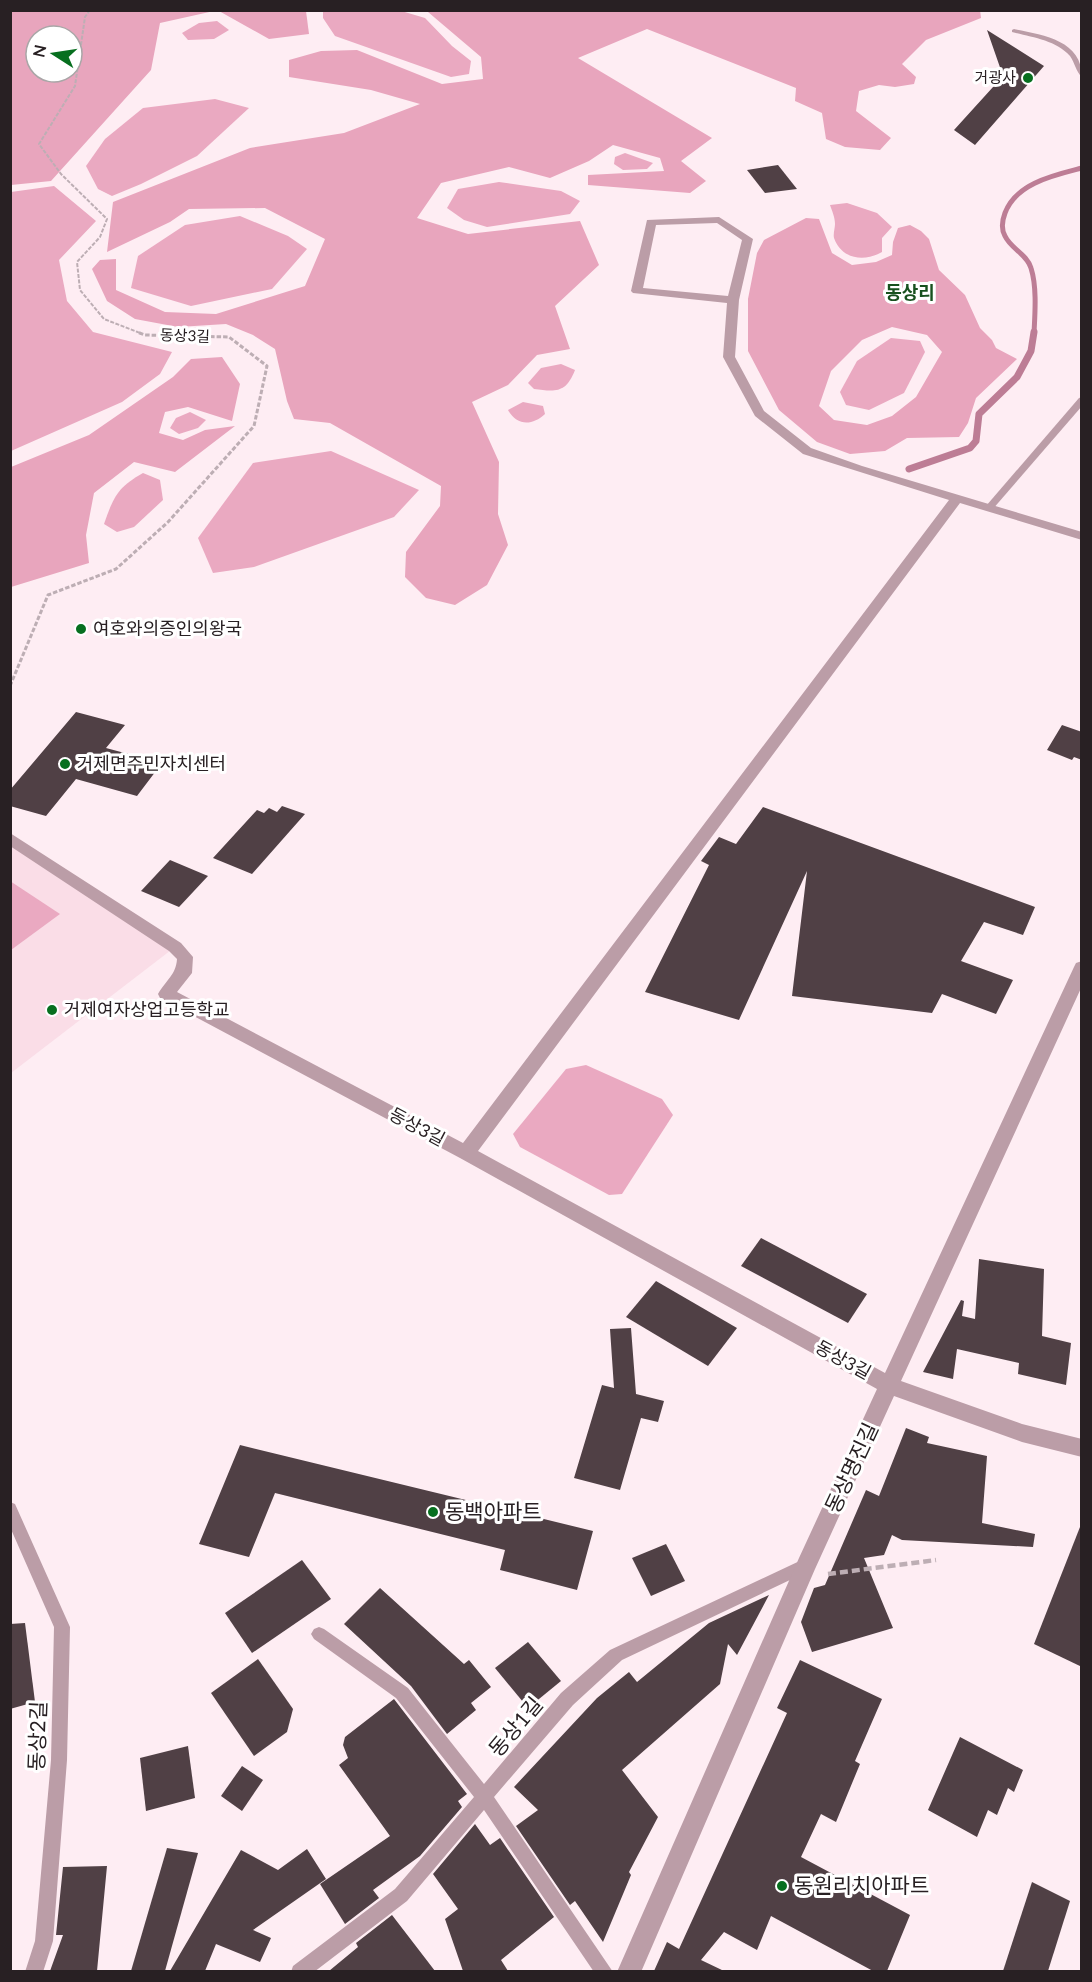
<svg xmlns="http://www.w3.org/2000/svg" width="1092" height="1982" viewBox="0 0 1092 1982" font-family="Lato,'Noto Sans KR',sans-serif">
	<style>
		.built { fill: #fadde7 }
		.green { fill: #eaa9c1 }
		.forest { fill: #e8a5bd; fill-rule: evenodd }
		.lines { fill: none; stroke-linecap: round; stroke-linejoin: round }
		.stream-far1 { stroke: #bd7d95; stroke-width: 5 }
		.stream { stroke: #bd7d95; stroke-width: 7 }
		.building { fill: #504045 }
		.path-far2 { stroke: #bdaeb4; stroke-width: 2; stroke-dasharray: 4 1.5; stroke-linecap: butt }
		.path-far1 { stroke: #bdaeb4; stroke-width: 3; stroke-dasharray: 4.5 2; stroke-linecap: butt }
		.path { stroke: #bdaeb4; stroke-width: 4.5; stroke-dasharray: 8 4; stroke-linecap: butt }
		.service { fill: #bb9da7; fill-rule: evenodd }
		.minor { fill: #bb9da7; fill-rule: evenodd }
		.poi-dot { fill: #076f1f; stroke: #fff; stroke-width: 2 }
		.labels { text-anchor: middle; stroke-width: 6; stroke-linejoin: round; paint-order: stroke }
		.far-poi-label { font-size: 15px; fill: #282023; stroke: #fff; text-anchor: end }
		.far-street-label { font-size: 15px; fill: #282023; stroke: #fff }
		.far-quarter-label { font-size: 18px; font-weight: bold; fill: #18511f; stroke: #fff }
		.poi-label { font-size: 18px; fill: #282023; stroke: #fff; text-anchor: start }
		.street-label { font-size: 18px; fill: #282023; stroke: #fff }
		.near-street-label { font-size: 21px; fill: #282023; stroke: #fff }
		.near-poi-label { font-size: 21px; fill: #282023; stroke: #fff; text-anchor: start }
	</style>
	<rect width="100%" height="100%" fill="#feedf3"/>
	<polygon class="built" points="11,838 175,947 11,1073"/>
	<g class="green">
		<polygon points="398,10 425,18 452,46 471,61 469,74 451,77 335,36 323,18 323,11"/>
		<polygon points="217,21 229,30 214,39 188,40 182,33 199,23"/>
		<polygon points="215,99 249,108 197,156 141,184 112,196 98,189 86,166 105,139 143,108"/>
		<polygon points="625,153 653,163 647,169 623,170 614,164 615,157"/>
		<polygon points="499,182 561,191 580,201 570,214 487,227 464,220 447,208 458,189"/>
		<polygon points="54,186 96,221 59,260 67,301 93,332 172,352 160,374 122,402 11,451 11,192"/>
		<path d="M847 203 877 213 892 227 882 238V252C865 262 842 260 834 238 833 234 835 228 835 224 835 217 832 211 830 205Z"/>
		<polygon points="240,216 288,236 307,249 272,289 191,306 131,288 138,256 185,225"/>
		<polygon points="891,338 920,341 925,352 904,393 869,410 846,405 840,392 857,361"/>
		<path d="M561 364 575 370C566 393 556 392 534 389L528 383 541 368Z"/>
		<path d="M523 402 543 406 545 414C532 426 517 426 508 410Z"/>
		<polygon points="190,412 206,420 198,428 179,434 170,428 176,418"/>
		<polygon points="331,451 419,490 394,517 254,567 213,573 198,538 253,463"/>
		<path d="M143 473 160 480 163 500 134 527 117 532 104 524C114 496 117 488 143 473Z"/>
		<polygon points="10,881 60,914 11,950 10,950"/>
		<polygon points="586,1065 662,1099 673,1115 622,1194 609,1195 520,1147 513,1134 566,1069"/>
	</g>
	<g class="forest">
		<path d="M10 11 11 10 214 11 160 23 151 70 51 181 11 185ZM36 36H72V72H36Z"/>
		<polygon points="219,11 306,11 309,34 269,39"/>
		<polygon points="421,11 980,10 981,18 926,40 902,64 916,77 914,84 895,87 879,85 859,91 856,111 891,138 880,150 845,147 826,139 822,113 795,101 796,88 647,29 578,58 712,138 681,161 706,181 690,193 588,185 588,175 664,171 660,158 613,145 589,161 550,178 509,167 441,183 417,218 468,234 580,221 599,265 555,306 570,349 537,355 508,385 472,402 499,462 498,514 508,545 487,585 455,605 426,598 405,577 406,552 440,506 441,486 330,423 294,419 287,401 275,349 253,335 226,324 178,327 135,319 107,301 92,269 100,260 116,259 116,290 165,312 216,314 305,286 325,239 265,208 189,209 170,222 107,252 113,202 250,148 344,133 420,104 371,90 289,77 289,60 321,51 357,50 442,84 483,79 481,57 428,12"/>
		<path d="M806 218 819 219 832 253 852 265 876 262 892 255 893 242 898 228 910 225 921 231 929 239 939 270 965 295 980 328 992 340 996 348 1017 359 976 398 968 423 959 437 907 438 885 451 850 454 817 442 779 410 748 351V299L757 253 764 240ZM892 327 927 335 942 352 916 397 892 416 867 425 834 420 819 406 831 371 862 340Z"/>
		<polygon points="222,357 240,384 232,421 188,407 165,412 159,433 183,440 205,430 235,426 175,472 134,462 94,493 86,535 89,563 11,587 11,467 89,435 173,377 191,359"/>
	</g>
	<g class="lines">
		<path class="stream-far1" d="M1034 333C1035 313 1037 287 1031 268 1027 254 1011 249 1005 236 1001 229 1002 221 1005 213 1016 183 1055 175 1082 168"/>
		<polyline class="stream" points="909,469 970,448 976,441 979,414 1017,377 1031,351 1034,332"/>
	</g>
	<g class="building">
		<polygon points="987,30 1044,66 975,145 954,130 1003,76"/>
		<polygon points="778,165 797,189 765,193 747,170"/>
		<polygon points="76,712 125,725 106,748 162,763 137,796 76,779 46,816 10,806 10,790"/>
		<polygon points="1062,725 1082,732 1082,760 1074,757 1072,760 1047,750"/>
		<polygon points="282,806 305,814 252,874 213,858 257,810 264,813 269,808 277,812"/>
		<polygon points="763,807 1035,907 1023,935 984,922 961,961 1013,980 996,1014 942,994 932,1013 792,996 807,871 739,1020 645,992 709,865 701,861 719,837 736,844"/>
		<polygon points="170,860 208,876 179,907 141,891"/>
		<polygon points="761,1238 867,1294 848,1323 741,1266"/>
		<polygon points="979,1259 1044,1269 1042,1336 1071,1343 1066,1385 1018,1374 1019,1363 957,1349 953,1379 923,1372 961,1300 964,1301 962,1316 975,1319"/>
		<polygon points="656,1281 737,1328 708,1366 626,1317"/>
		<polygon points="631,1328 636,1394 664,1401 658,1422 641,1418 620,1490 574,1478 602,1385 614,1388 610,1329"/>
		<polygon points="906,1428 929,1437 927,1443 987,1456 982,1523 1035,1534 1033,1547 902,1540 892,1535 884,1555 864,1558 893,1628 812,1652 801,1622 814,1588 825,1585 866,1490 879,1496"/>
		<polygon points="240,1445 593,1531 577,1590 500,1570 505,1550 275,1493 249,1557 199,1544"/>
		<polygon points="1080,1527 1082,1528 1082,1667 1034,1644"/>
		<polygon points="666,1544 685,1581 651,1596 632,1558"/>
		<polygon points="302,1560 331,1599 252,1653 225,1613"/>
		<polygon points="380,1588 464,1664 469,1660 491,1687 471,1703 476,1710 447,1734 411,1686 344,1624"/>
		<polygon points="769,1595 737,1655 728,1644 720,1684 622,1770 658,1817 629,1872 631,1875 603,1942 575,1901 570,1905 516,1826 538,1810 514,1787 597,1698 629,1672 637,1682 709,1623"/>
		<polygon points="25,1623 35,1702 10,1709 10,1624"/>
		<polygon points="528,1642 561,1681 528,1708 495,1668"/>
		<polygon points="258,1659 293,1709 287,1732 254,1756 211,1693"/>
		<polygon points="800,1660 882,1699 855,1761 860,1764 836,1822 821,1814 801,1857 910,1915 887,1971 873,1971 771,1916 757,1950 724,1932 701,1960 724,1971 654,1971 667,1942 679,1949 787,1713 777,1708"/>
		<polygon points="394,1699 467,1794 458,1801 462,1807 420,1856 373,1890 379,1898 345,1924 320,1884 390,1836 339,1765 348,1758 343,1745 345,1737"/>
		<polygon points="960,1737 1023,1770 1014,1792 1008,1788 997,1815 988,1810 977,1837 928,1810"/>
		<polygon points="188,1746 195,1798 146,1811 140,1758"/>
		<polygon points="242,1766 263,1780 242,1811 221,1796"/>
		<polygon points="475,1824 490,1845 500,1838 554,1917 501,1960 508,1971 463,1971 445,1919 458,1909 433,1874"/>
		<polygon points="167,1848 198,1853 165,1971 131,1971"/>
		<polygon points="307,1849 326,1879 253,1930 271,1938 260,1962 216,1944 205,1971 170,1971 241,1850 278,1870"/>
		<polygon points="107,1866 97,1971 50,1971 63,1935 56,1935 63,1867"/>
		<polygon points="1032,1882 1070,1901 1048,1971 1003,1971"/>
		<polygon points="392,1915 435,1971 329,1971 358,1947 356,1943"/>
	</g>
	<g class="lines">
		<polyline class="path-far2" points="90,10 85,17 75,86 39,144 61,174 107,219 100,237 77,262 80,290 104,319 140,333"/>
		<polyline class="path-far1" points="10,686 48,595 116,569 168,522 254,426 267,366 229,337 145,335 137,332"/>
		<polyline class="path" points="828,1574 936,1560"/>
		<g class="service">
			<path d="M1014 29C1043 35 1082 40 1082 77 1076 72 1075 63 1070 56 1056 40 1031 37 1012 32V30Z"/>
			<polygon points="1082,397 1082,406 992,510 986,510 986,506 1079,398"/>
			<polygon points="10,1502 15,1504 70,1627 67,1760 53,1941 43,1972 25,1972 35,1941 51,1760 54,1627 10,1527"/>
			<polygon points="806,1558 811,1560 814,1565 811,1570 622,1660 573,1705 494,1797 613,1972 594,1972 484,1810 407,1901 314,1972 291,1972 293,1966 395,1889 474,1797 396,1698 314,1639 311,1634 314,1629 319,1627 324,1629 408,1688 484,1784 561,1693 610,1650"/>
		</g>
		<path class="minor" d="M719 217 753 239 739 300 735 357 764 411 811 448 862 466 1082 532V540L960 503 478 1151 885 1373 1074 967 1076 963 1082 961V986L901 1381 1022 1424 1082 1439V1457L1022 1442 894 1396 815 1569 641 1972H617L799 1558 877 1389 460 1158 160 998 158 994C166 980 176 975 177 959L169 951 10 846V833L181 943 193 957 192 973 177 992 463 1143 949 500 803 454 755 416 723 357 727 303 633 293 631 291 647 220ZM717 223 742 240 728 296 643 288 656 225Z"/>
	</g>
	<g class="poi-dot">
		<circle cx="1028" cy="78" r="6"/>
		<circle cx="81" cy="629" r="6"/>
		<circle cx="65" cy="764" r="6"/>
		<circle cx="52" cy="1010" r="6"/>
		<circle cx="433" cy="1512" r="6"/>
		<circle cx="782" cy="1886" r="6"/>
	</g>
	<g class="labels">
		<g class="far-poi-label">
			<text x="1016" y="83">거광사</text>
		</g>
		<g class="far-street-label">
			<text transform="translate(185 336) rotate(2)" y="5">동상3길</text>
		</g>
		<g class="far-quarter-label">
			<text x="910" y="299">동상리</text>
		</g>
		<g class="poi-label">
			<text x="93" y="635">여호와의증인의왕국</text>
			<text x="77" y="770">거제면주민자치센터</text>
			<text x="64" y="1016">거제여자상업고등학교</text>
		</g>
		<g class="street-label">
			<text transform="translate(417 1127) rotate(28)" y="6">동상3길</text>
			<text transform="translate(843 1360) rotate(29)" y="6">동상3길</text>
		</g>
		<g class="near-street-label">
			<text transform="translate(852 1468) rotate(-65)" y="7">동상명진길</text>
			<text transform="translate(516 1727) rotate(-50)" y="7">동상1길</text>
			<text transform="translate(38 1736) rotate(-88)" y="7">동상2길</text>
		</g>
		<g class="near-poi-label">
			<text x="445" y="1519">동백아파트</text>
			<text x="794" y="1893">동원리치아파트</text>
		</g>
	</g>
	<rect width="1092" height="1982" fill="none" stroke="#282023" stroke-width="24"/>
	<g transform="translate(54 54) rotate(282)"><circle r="28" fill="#ffffff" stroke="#a9a6a7" stroke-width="1.5"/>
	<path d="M0-4.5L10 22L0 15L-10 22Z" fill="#076f1f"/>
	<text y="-9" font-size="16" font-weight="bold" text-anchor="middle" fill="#282023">N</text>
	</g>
</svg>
